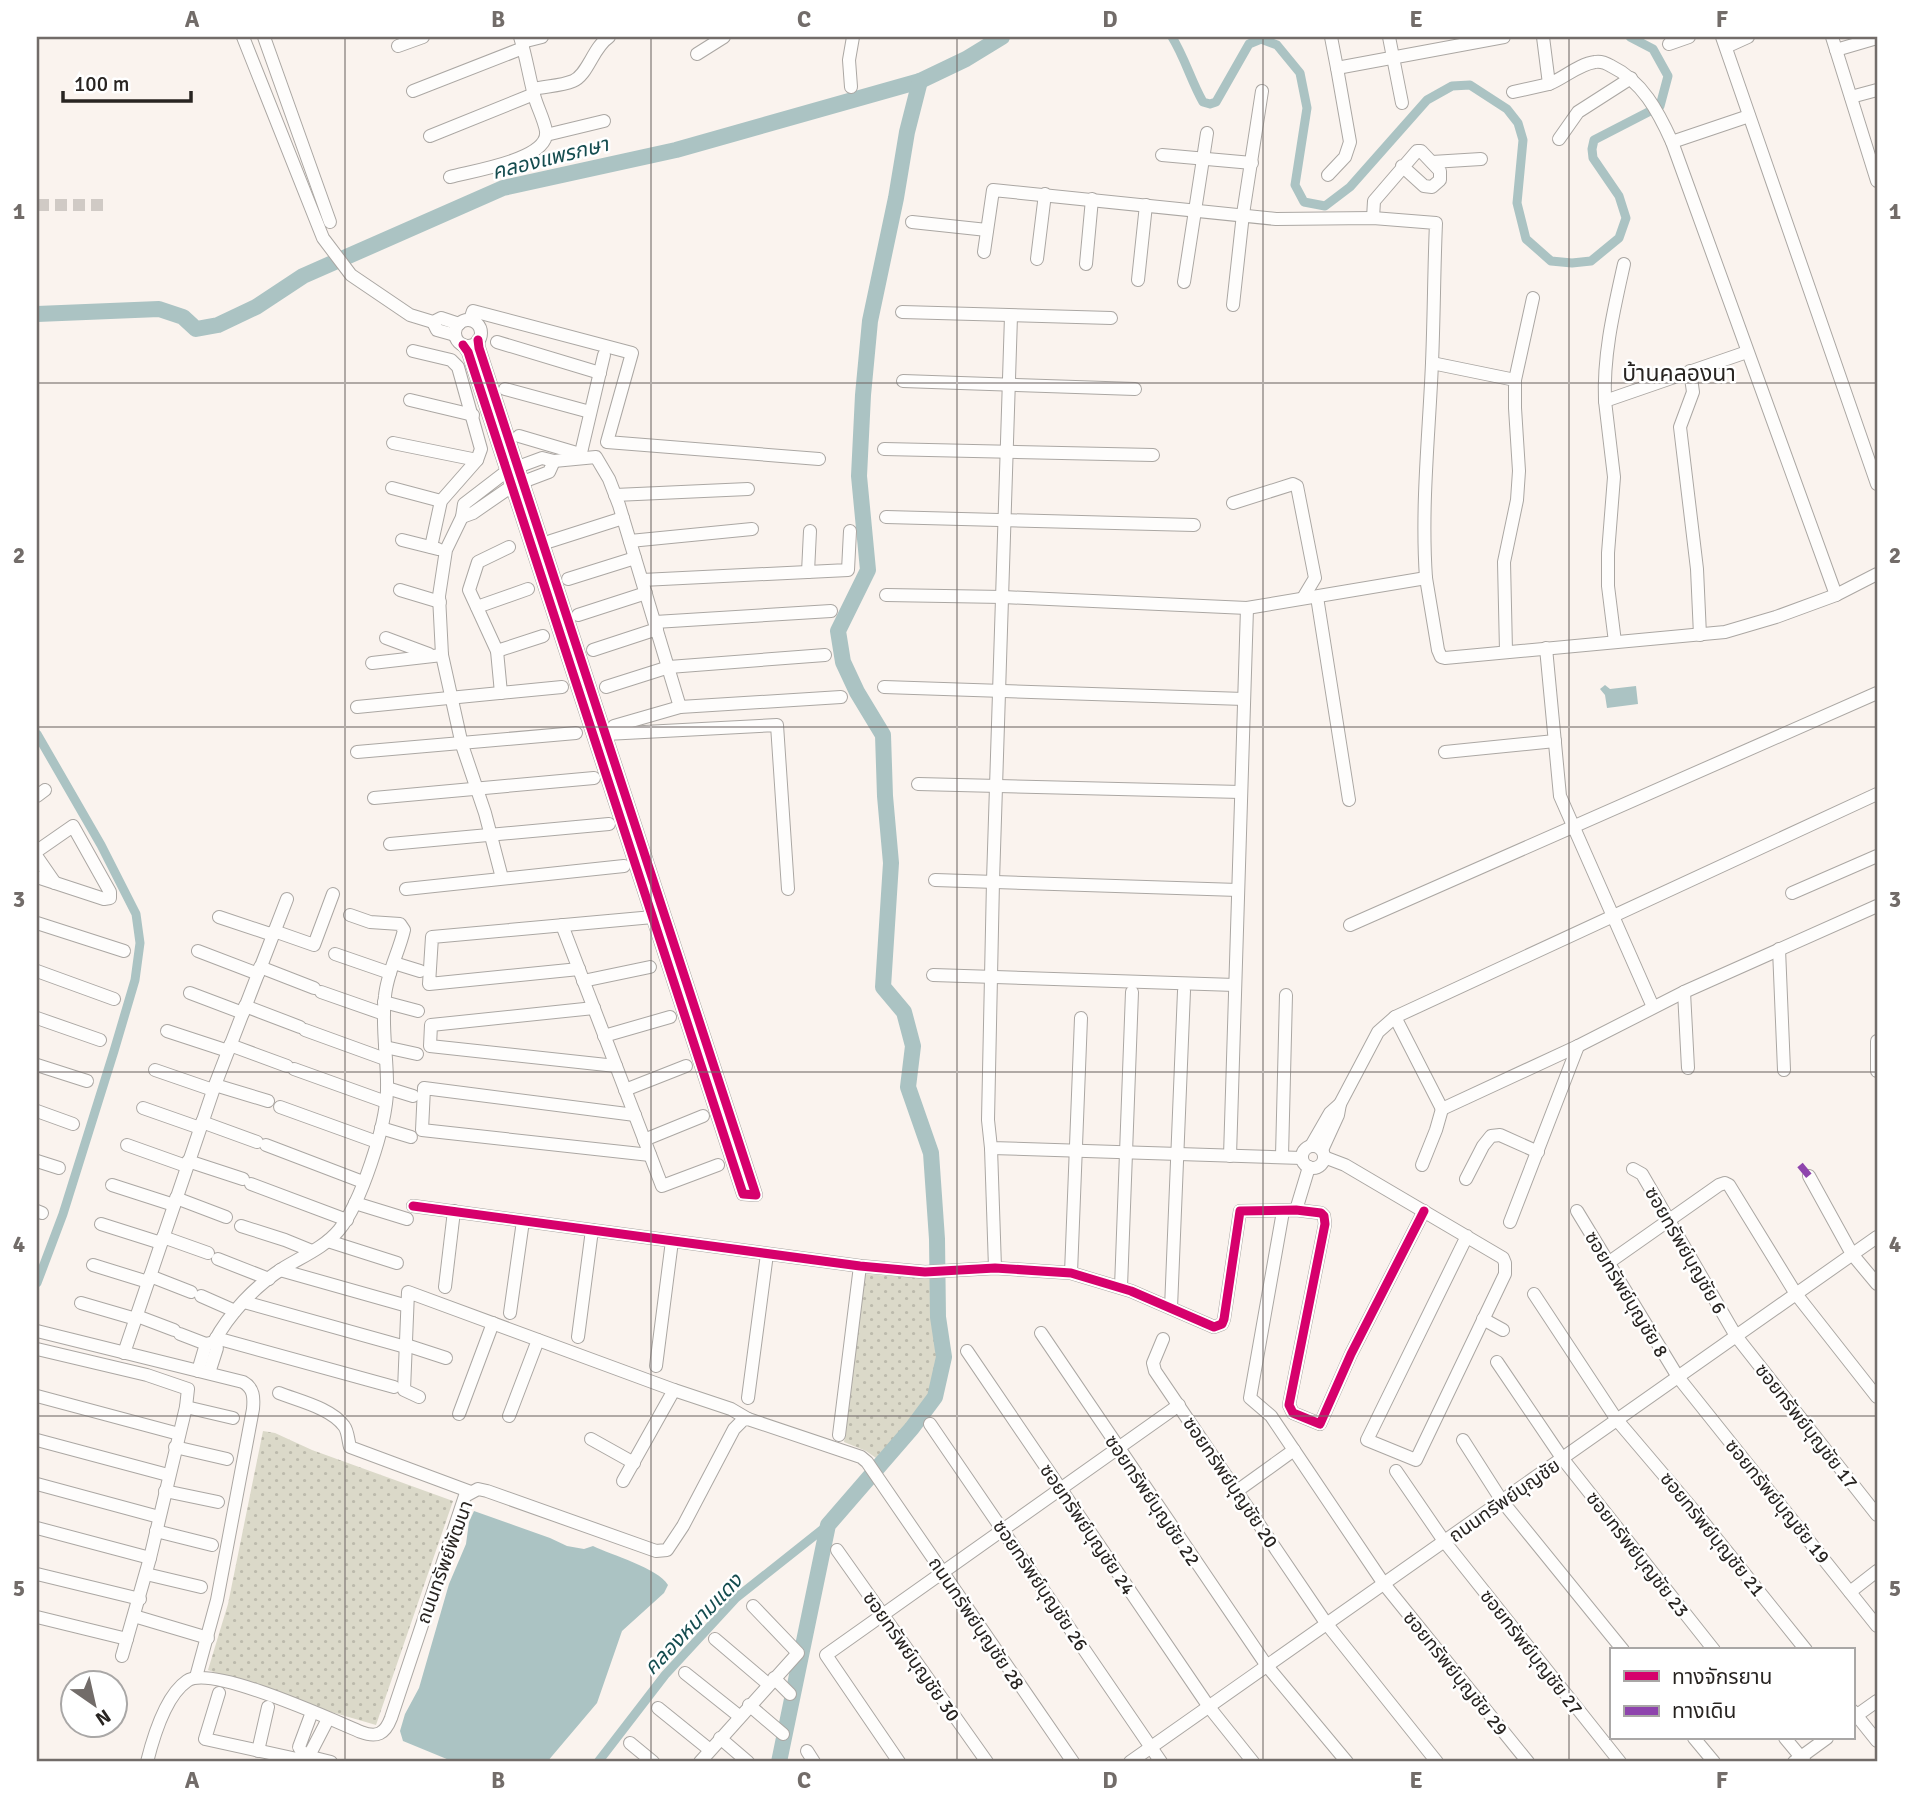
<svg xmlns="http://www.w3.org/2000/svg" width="1914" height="1799" viewBox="0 0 1914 1799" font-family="Signika,'Noto Sans Thai',sans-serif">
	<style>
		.grass { fill: url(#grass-dots) }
		.water { fill: #abc3c3 }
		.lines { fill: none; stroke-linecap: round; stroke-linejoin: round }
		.canal { stroke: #abc3c3; stroke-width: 9 }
		.river { stroke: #abc3c3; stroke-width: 16 }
		.minor-tunnel { stroke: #d0cac5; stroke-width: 12; stroke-dasharray: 12 6; stroke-linecap: butt }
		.minor-casing { stroke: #aba7a3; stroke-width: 14 }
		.minor { stroke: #fefdfc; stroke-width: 12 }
		.quiet { stroke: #8e44ad; stroke-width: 7; stroke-dasharray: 14 7; stroke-linecap: butt }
		.cycleway-casing { stroke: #fff; stroke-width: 13 }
		.cycleway { stroke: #d6006c; stroke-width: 9 }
		.grid { fill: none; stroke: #726c69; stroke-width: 2; stroke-opacity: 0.55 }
		.labels { text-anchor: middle; stroke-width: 5; stroke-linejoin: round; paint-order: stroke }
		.street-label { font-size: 19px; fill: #282421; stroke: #fff }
		.water-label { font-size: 21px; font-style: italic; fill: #144c4f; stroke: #fff }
		.quarter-label { font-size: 23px; fill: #282421; stroke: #fff }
		.neatline { fill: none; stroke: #726c69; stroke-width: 2.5 }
		.grid-label { font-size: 23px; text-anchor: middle; font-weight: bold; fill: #726c69 }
	</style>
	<defs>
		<pattern id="grass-dots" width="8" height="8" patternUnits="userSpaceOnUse" patternTransform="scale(1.75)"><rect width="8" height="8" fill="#dbd9c9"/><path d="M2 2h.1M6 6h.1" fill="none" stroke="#bcbaac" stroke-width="1.8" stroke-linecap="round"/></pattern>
	</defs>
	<rect width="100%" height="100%" fill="#faf3ee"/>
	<g class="grass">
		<path d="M865 1274 932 1279C935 1309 945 1359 934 1387 924 1412 893 1438 876 1458L866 1451 844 1442Z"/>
		<polygon points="263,1431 275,1433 312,1450 453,1501 376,1725 314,1707 208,1670 228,1604"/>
	</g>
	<g class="water">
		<polygon points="1605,685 1610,689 1636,686 1638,704 1607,708 1605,695 1600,689"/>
		<path d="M474 1511 550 1538 567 1546 584 1549 593 1546C611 1555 658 1568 668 1585L664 1593 622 1631 597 1703 547 1762H454L403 1741 400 1731 405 1714 419 1688 449 1584 466 1544 469 1522Z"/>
	</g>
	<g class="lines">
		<g class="canal">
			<path d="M1172 37C1185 58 1191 81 1203 102L1210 104 1216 102 1249 44 1261 39 1277 45 1300 73 1307 108 1295 185 1304 202 1325 206 1350 187 1427 100 1452 86 1470 85 1507 109 1518 123 1523 140 1517 203 1526 239 1551 261 1572 263 1591 261 1619 238 1626 218 1619 196 1593 158 1592 149 1594 140 1660 106 1668 76 1653 49 1630 37"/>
			<polyline points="37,734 101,845 136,914 140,943 135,980 114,1051 63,1214 37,1283"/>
			<polyline points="598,1762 665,1675 736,1598 828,1525"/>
		</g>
		<g class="river">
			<polyline points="37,314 159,309 183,317 196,329 218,325 256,307 303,276 503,188 676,150 920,81 966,59 1002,37"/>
			<polyline points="779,1762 828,1525 912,1428 935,1397 944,1357 938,1317 937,1239 931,1153 908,1087 913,1046 904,1012 883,987 891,863 885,796 883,735 857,692 843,662 838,631 868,570 859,476 863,395 870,321 896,198 907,132 920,81"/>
		</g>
		<polyline class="minor-tunnel" points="37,205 108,205"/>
		<g class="minor-casing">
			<g id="minor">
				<polyline points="243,37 323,238 351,275 410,315 433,322 441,318 459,324"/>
				<polyline points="264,37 330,222"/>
				<polyline points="1331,37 1337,68"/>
				<polyline points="1389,37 1402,103"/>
				<path d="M1543 37 1549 84C1564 78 1579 64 1595 62 1600 61 1606 63 1611 66 1642 81 1658 111 1672 142L1836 595"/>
				<polyline points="1722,37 1877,484"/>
				<polyline points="1832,37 1877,181"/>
				<polyline points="522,42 542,37"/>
				<polyline points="1669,44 1689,37"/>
				<polyline points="398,46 423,37"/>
				<polyline points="1726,47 1748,37"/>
				<polyline points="1836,50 1877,38"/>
				<polyline points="697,54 724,37"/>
				<polyline points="851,87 849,60 853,37"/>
				<path d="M533 89C546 86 561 86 573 81 588 75 593 47 609 37"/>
				<polyline points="413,91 523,48"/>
				<polyline points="1513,92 1549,84"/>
				<polyline points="1851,97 1877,90"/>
				<polyline points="546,135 604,121"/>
				<polyline points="430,136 534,94"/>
				<polyline points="1559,139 1578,112 1631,78"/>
				<polyline points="1672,142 1749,116"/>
				<polyline points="1162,155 1252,163"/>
				<polyline points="1432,162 1481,159"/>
				<polyline points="1328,175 1345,157 1350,142 1337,68 1504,37"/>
				<path d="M450 177C470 171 550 160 546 131 544 119 537 107 534 95 529 76 526 56 520 37"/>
				<polyline points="1373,218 1374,201 1417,151 1421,151 1440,171 1440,180 1432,187 1424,186 1402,166"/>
				<polyline points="912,222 987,230"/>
				<path d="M984 252 993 190 1276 219 1373 218 1436 223C1434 269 1434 316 1432 363 1429 435 1421 506 1426 578"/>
				<polyline points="1037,259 1045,194"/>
				<polyline points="1086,264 1092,199"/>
				<polyline points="1138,280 1146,205"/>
				<polyline points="1184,282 1207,133"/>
				<polyline points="1233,305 1243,214 1262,91"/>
				<polyline points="902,312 1111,318"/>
				<polyline points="1011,316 993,881 988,1120 991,1148 1302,1158"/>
				<polyline points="470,320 473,311 632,353 607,442 819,459"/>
				<circle cx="468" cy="333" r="13"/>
				<polyline points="433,322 437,330 455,335"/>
				<polyline points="497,342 600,373"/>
				<polyline points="463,345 468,352 743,1194 756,1195 479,348 478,340"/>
				<polyline points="413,351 451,360 458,367 481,449 477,460 441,501 431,547"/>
				<polyline points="1432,363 1515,380 1515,408 1519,471 1517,500 1504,562 1506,651"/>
				<polyline points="1690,371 1693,392 1680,427 1697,569 1700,635"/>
				<polyline points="1515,380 1533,298"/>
				<polyline points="903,381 1135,389"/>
				<polyline points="505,389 590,412"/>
				<polyline points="410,400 473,415"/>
				<path d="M1605 401C1603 354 1614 309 1624 264"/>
				<polyline points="519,436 580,454"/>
				<polyline points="393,443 477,460"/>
				<polyline points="884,449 1153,455"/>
				<polyline points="580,457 604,355"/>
				<polygon points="542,458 554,461 549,472 512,486 473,513 462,517 464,504 507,471"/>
				<polyline points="554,461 596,457 609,479 619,505 680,707 614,726"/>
				<polyline points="392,488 441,501"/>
				<polyline points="615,495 748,489"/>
				<polyline points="1233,503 1293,484 1297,486 1315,578 1303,598"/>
				<polyline points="462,517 446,550 439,596 442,655 462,745 485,813 502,878"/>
				<polyline points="886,517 1194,525"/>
				<polyline points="402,540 438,549"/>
				<polyline points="551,541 623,518"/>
				<polyline points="630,541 752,529"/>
				<polyline points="808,572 810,531"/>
				<polyline points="568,579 635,558"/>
				<polyline points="642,580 848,570 850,531"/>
				<polyline points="400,590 440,602"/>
				<polyline points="886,595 1003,597 1247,608 1426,578 1438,650 1441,657 1445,658 1725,632 1776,617 1836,595 1877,574"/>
				<polyline points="1317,597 1349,800"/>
				<polyline points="477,607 528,589"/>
				<polyline points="578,615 646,593"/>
				<polyline points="655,622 831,611"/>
				<polyline points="386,638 429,654"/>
				<polyline points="1615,642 1608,586 1608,553 1614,477 1605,401 1747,352"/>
				<polyline points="1546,648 1560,796 1653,1007"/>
				<polyline points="593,650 657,629"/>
				<polyline points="497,651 543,636"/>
				<polyline points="372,663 442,655"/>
				<polyline points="606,687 669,667 825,655"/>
				<polyline points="884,687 1244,699"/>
				<polyline points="501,693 497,651 469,590 478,562 509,547"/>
				<polyline points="357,707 562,687"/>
				<polyline points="680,707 841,697"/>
				<polyline points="606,734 777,725 788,889"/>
				<polyline points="357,752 576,733"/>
				<polyline points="1445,752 1555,741"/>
				<polyline points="918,784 1241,792"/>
				<polyline points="37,796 45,790"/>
				<polyline points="374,798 594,778"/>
				<polyline points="390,844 609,824"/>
				<polyline points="37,851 73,826 110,892 110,898 104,899 37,877"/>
				<polyline points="37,857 55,883"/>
				<polyline points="935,880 1238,890"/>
				<polyline points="406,889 624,866"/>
				<polyline points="1792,893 1877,856"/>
				<polyline points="219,917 273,935"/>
				<polyline points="37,923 124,951"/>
				<polyline points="562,925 662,1186 718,1165"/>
				<polyline points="1350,925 1877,693"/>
				<polyline points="274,931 314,945 333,894"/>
				<polyline points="1779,949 1784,1070"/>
				<polyline points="198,951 258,974"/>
				<polyline points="335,954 390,973"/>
				<polyline points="394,963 420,971"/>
				<polyline points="260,967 314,988"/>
				<polyline points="579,969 429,984 432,937 653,917"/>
				<polyline points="37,971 114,999"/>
				<polyline points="933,975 1235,985"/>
				<polyline points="583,981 650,967"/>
				<polyline points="321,992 384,1014"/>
				<polyline points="1684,992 1688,1068"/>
				<polyline points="190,993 243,1013"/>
				<polyline points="384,1002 418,1011"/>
				<polyline points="245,1006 300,1027"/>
				<polyline points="594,1008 431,1025 430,1046 616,1066"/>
				<polyline points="1395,1017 1442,1109 1578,1046 1684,992 1877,906"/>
				<polyline points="37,1018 100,1040"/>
				<polyline points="305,1030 385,1059"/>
				<polyline points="167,1031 228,1051"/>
				<polyline points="604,1036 670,1017"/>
				<polyline points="230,1045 287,1066"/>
				<polyline points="385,1047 417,1054"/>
				<polyline points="37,1065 87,1081"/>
				<polyline points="294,1069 386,1102"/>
				<polyline points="155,1070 213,1090"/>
				<polyline points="1877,1071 1877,1041"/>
				<polyline points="215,1085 268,1101"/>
				<polyline points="387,1088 413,1096"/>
				<polyline points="625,1090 686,1066"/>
				<polyline points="280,1107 377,1142"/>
				<polyline points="143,1108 200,1128"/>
				<polyline points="37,1111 73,1124"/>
				<polyline points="635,1115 424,1088 422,1130 650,1155"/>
				<polyline points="202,1122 257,1142"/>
				<polyline points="381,1128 411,1137"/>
				<polyline points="644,1140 703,1116"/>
				<polyline points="127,1145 186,1166"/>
				<polyline points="266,1145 363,1182"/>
				<polyline points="1311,1146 1330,1113 1340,1104 1378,1032 1395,1017 1877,794"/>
				<circle cx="1313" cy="1157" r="11"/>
				<polyline points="991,1148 995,1268"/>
				<polyline points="1322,1150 1338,1115 1340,1104"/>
				<polyline points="1230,1156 1247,608"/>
				<polyline points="1282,1156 1286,995"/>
				<polyline points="1324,1157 1345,1165 1503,1258 1505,1263 1505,1274 1416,1460 1367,1440 1467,1236"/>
				<polyline points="37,1161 59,1168"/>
				<polyline points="188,1161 243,1179"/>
				<polyline points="1422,1165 1436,1130 1442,1109"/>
				<polyline points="1633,1169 1642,1174 1736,1336 1877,1515"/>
				<polyline points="1809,1176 1852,1254 1877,1284"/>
				<polyline points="1466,1179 1483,1146 1491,1136 1500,1135 1538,1152"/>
				<polyline points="251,1184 347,1220"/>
				<polyline points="112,1185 174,1205"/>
				<polyline points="176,1198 226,1217"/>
				<polyline points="355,1203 407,1219"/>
				<polyline points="413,1206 860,1266 925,1272 995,1268 1071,1273 1131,1291 1214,1327 1222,1324 1224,1319 1240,1211 1296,1210 1321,1213 1324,1216 1325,1224 1289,1405 1293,1413 1320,1424 1351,1354 1424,1211"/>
				<polyline points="1296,1210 1309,1167"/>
				<polyline points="37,1211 42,1213"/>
				<polyline points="1577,1211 1678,1377 1877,1626"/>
				<polyline points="1282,1217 1250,1398 1271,1416 1384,1584 1528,1762"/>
				<polyline points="1510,1222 1578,1046"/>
				<polyline points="101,1224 161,1243"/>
				<polyline points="241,1226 285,1240 312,1251"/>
				<polyline points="163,1237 208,1253"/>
				<polyline points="328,1241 397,1263"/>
				<polyline points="218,1259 269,1279"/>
				<polyline points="1608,1263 1719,1185 1725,1183 1729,1185 1796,1294 1877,1397"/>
				<polyline points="93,1265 148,1282"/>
				<polyline points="280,1270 404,1305"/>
				<polyline points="1071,1273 1081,1018"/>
				<polyline points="150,1276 191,1292"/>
				<polyline points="445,1287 454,1211"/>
				<polyline points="1121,1287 1132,992"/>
				<polyline points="1534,1294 1617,1420 1696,1513 1806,1650"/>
				<polyline points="201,1296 235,1311"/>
				<polyline points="244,1302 402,1346"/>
				<polyline points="81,1303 136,1319"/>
				<polyline points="1171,1308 1184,991"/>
				<polyline points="510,1313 523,1221"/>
				<polyline points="137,1316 174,1330"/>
				<polyline points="1483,1319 1503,1330"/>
				<path d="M37 1331 243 1382C254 1388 254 1398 253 1409L217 1600 196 1677"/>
				<polyline points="1041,1333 1267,1666 1347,1762"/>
				<polyline points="180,1334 206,1344"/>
				<polyline points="578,1337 592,1230"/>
				<polyline points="216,1338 394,1387"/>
				<polyline points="1163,1339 1153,1363 1155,1371 1326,1623 1437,1762"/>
				<polyline points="406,1345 446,1358"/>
				<polyline points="37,1349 147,1375 188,1389 186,1407 150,1558 122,1656"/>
				<polyline points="967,1351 1209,1707 1253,1762"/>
				<polyline points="124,1353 215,1085 287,899"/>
				<polyline points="1497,1362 1562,1458 1714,1650"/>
				<polyline points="656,1366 672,1241"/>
				<path d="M198 1371 206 1344 214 1342C229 1314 255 1286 282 1269 301 1257 324 1248 339 1230 361 1203 386 1126 387 1091 388 1059 381 1028 385 996 387 973 399 952 404 930L400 924 370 922 350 915"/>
				<polyline points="209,1373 217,1348 214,1342"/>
				<path d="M279 1393C299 1401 331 1408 344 1426 348 1431 348 1440 350 1447L471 1492"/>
				<polyline points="37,1396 179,1434"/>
				<polyline points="419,1397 404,1390 408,1292 674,1390 731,1409 748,1419"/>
				<polyline points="748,1398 767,1254"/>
				<polyline points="186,1407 233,1418"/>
				<polyline points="459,1414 493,1323"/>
				<polyline points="509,1416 538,1340"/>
				<polyline points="930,1424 1161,1762"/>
				<polyline points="839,1435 860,1266"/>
				<polyline points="591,1439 634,1463"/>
				<polyline points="37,1440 168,1475"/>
				<polyline points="1463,1440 1502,1501 1623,1650"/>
				<polyline points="175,1447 227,1459"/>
				<polyline points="1396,1471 1444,1541 1620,1762"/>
				<polyline points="623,1481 674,1390"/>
				<polyline points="37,1484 159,1517"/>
				<polyline points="165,1491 218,1502"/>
				<polyline points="1237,1491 1294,1450"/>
				<polyline points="37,1528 150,1558"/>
				<polyline points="156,1531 212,1545"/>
				<polyline points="837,1550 987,1762"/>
				<polyline points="37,1574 140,1599"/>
				<polyline points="146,1574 201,1587"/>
				<polyline points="1850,1592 1877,1571"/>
				<polyline points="134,1616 208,1638"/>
				<polyline points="37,1617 127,1639"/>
				<polyline points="715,1639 768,1684"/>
				<polyline points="685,1673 739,1716"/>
				<polyline points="774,1678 790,1694"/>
				<polyline points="219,1693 205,1739 297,1759 315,1758 331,1762"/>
				<polyline points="749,1705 783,1734"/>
				<polyline points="658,1708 710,1750"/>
				<polyline points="1853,1711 1877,1741"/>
				<polyline points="312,1712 299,1747 305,1758 312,1750 328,1719"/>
				<polyline points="1853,1718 1877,1701"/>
				<polyline points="720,1738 748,1762"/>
				<polyline points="1694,1738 1714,1762"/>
				<polyline points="1785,1738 1805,1762"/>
				<polyline points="630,1743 653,1762"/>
				<polyline points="258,1751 268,1707"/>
				<polyline points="807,1751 814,1762"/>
				<path d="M147 1762C153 1738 165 1696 187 1681 211 1664 332 1720 361 1732 377 1738 385 1734 391 1718L465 1496 478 1489 487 1491 656 1551 667 1550 683 1526 734 1429 743 1420 748 1419 861 1457 867 1462 1073 1762"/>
				<polyline points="700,1762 798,1653 753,1606"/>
				<polyline points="899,1762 826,1655 1179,1405"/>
				<polyline points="1130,1762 1877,1237"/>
				<polyline points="1794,1762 1827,1738"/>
			</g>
		</g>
		<use href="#minor" class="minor"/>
		<polyline class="quiet" points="1800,1165 1809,1176"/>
		<g class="cycleway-casing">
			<g id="cycleway">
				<polyline points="463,345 468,352 743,1194 756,1195 479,348 478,340"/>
				<polyline points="413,1206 860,1266 925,1272 995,1268 1071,1273 1131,1291 1214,1327 1222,1324 1224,1319 1240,1211 1296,1210 1321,1213 1324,1216 1325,1224 1289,1405 1293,1413 1320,1424 1351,1354 1424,1211"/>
			</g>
		</g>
		<use href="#cycleway" class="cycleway"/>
	</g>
	<path class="grid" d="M345 37V1762M651 37V1762M957 37V1762M1263 37V1762M1569 37V1762M37 383H1877M37 727H1877M37 1072H1877M37 1416H1877"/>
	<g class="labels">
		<g class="street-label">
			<text transform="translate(1686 1250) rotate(60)" y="7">ซอยทรัพย์บุญชัย 6</text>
			<text transform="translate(1627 1294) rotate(59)" y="7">ซอยทรัพย์บุญชัย 8</text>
			<text transform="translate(1807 1426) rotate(52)" y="7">ซอยทรัพย์บุญชัย 17</text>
			<text transform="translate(1231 1482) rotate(56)" y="7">ซอยทรัพย์บุญชัย 20</text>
			<text transform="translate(1153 1500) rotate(56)" y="7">ซอยทรัพย์บุญชัย 22</text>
			<text transform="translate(1504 1500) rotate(-35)" y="7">ถนนทรัพย์บุญชัย</text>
			<text transform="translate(1778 1501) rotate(51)" y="7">ซอยทรัพย์บุญชัย 19</text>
			<text transform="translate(1088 1529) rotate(56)" y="7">ซอยทรัพย์บุญชัย 24</text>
			<text transform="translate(1713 1534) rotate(51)" y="7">ซอยทรัพย์บุญชัย 21</text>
			<text transform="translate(1638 1554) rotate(52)" y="7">ซอยทรัพย์บุญชัย 23</text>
			<text transform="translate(444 1562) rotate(-70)" y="7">ถนนทรัพย์พัฒนา</text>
			<text transform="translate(1041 1585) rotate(56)" y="7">ซอยทรัพย์บุญชัย 26</text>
			<text transform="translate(977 1623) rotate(56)" y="7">ถนนทรัพย์บุญชัย 28</text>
			<text transform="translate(1532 1652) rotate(52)" y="7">ซอยทรัพย์บุญชัย 27</text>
			<text transform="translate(912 1656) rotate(55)" y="7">ซอยทรัพย์บุญชัย 30</text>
			<text transform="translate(1456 1673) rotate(51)" y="7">ซอยทรัพย์บุญชัย 29</text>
		</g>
		<g class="water-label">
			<text transform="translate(550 158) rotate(-14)" y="7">คลองแพรกษา</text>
			<text transform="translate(693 1624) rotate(-46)" y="7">คลองหนามแดง</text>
		</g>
		<g class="quarter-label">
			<text x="1679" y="381">บ้านคลองนา</text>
		</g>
	</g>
	<rect width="1914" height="1799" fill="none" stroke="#ffffff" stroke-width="77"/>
	<rect x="1610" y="1648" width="245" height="91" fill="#ffffff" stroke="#a9a7a6" stroke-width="2"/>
	<rect x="1624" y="1671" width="35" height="10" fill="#d6006c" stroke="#a9a7a6" stroke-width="2"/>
	<text x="1672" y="1684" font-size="21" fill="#282421">ทางจักรยาน</text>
	<rect x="1624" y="1706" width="35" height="10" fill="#8e44ad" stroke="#a9a7a6" stroke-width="2"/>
	<text x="1672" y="1718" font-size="21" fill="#282421">ทางเดิน</text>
	<g transform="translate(94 1704) rotate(146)"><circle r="33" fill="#ffffff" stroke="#a9a7a6" stroke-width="2"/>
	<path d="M0-5L12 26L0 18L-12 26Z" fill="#726c69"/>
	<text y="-10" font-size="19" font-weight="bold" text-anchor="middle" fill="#282421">N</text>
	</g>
	<path d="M63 91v10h128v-10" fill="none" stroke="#282421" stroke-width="3.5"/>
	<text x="74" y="91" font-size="21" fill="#282421" stroke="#ffffff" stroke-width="5" paint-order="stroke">100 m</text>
	<rect x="38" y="38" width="1838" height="1722" class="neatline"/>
	<g class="grid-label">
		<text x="192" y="27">A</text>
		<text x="498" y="27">B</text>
		<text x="804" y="27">C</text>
		<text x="1110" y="27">D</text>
		<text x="1416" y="27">E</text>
		<text x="1722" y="27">F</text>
		<text x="19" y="219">1</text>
		<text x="1895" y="219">1</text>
		<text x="19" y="563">2</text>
		<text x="1895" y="563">2</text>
		<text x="19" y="907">3</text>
		<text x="1895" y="907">3</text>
		<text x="19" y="1252">4</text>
		<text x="1895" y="1252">4</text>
		<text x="19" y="1596">5</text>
		<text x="1895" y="1596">5</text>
		<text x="192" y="1788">A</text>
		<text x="498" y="1788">B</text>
		<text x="804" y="1788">C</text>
		<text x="1110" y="1788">D</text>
		<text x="1416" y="1788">E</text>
		<text x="1722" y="1788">F</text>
	</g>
</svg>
